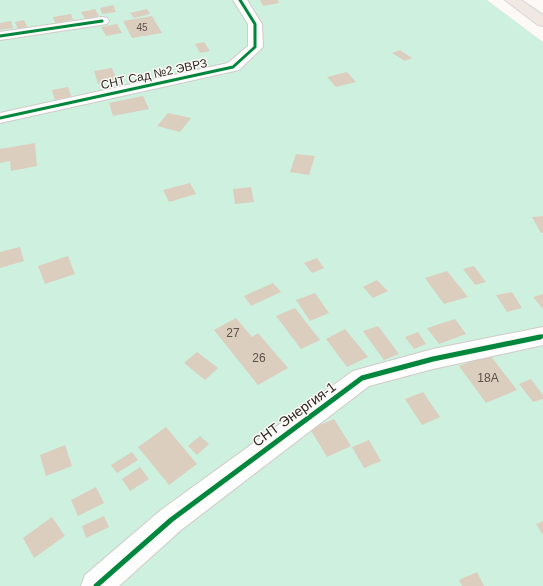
<svg xmlns="http://www.w3.org/2000/svg" width="543" height="586" viewBox="0 0 543 586" font-family="Arial,sans-serif">
	<style>
		.green { fill: #cef0df }
		.building { fill: #dccebe }
		.lines { fill: none; stroke-linecap: round; stroke-linejoin: round }
		.minor-casing { stroke: #cfcbc7; stroke-width: 2 }
		.major-casing { stroke: #d9d6d4; stroke-width: 2 }
		.minor { fill: #fffefe; fill-rule: evenodd }
		.major { fill: #efe8e3; fill-rule: evenodd }
		.cycleway-far2-casing { stroke: #fdf9f6; stroke-width: 5 }
		.cycleway-far1-casing { stroke: #fdf9f6; stroke-width: 6 }
		.cycleway-casing { stroke: #fdf9f6; stroke-width: 8 }
		.cycleway-far2 { stroke: #00873e; stroke-width: 3 }
		.cycleway-far1 { stroke: #00873e; stroke-width: 3.5 }
		.cycleway { stroke: #00873e; stroke-width: 5 }
		.labels { text-anchor: middle; stroke-width: 3; stroke-linejoin: round; paint-order: stroke }
		.far-number-label { font-size: 10px; fill: #5a524a }
		.far-street-label { font-size: 12px; fill: #2e2923; stroke: #fdf9f6 }
		.number-label { font-size: 12px; fill: #5a524a }
		.street-label { font-size: 14px; fill: #2e2923; stroke: #fdf9f6 }
	</style>
	<rect width="100%" height="100%" fill="#fcf9f7"/>
	<polygon class="green" points="0,0 487,0 543,42 543,586 0,586"/>
	<g class="building">
		<polygon points="260,0 278,0 279,3 263,6"/>
		<polygon points="113,5 116,12 102,14 100,8"/>
		<polygon points="95,9 99,16 85,19 81,12"/>
		<polygon points="147,9 150,14 134,18 130,13"/>
		<polygon points="71,14 73,20 55,23 53,17"/>
		<polygon points="152,16 162,33 132,38 123,21"/>
		<polygon points="24,20 28,28 18,30 15,22"/>
		<polygon points="11,21 13,28 0,30 0,23"/>
		<polygon points="117,24 122,33 106,36 101,27"/>
		<polygon points="204,42 210,51 200,53 195,44"/>
		<polygon points="400,50 412,58 405,61 392,53"/>
		<polygon points="112,68 117,80 98,84 94,71"/>
		<polygon points="347,72 356,82 336,87 327,77"/>
		<polygon points="68,87 72,98 55,101 52,90"/>
		<polygon points="143,96 149,109 113,116 109,103"/>
		<polygon points="168,113 191,118 180,132 157,126"/>
		<polygon points="35,143 37,166 11,171 10,161 0,163 0,149"/>
		<polygon points="296,154 315,156 309,175 290,172"/>
		<polygon points="190,183 196,194 169,202 163,190"/>
		<polygon points="251,187 254,202 235,204 233,189"/>
		<polygon points="543,216 543,233 541,233 532,217"/>
		<polygon points="20,247 24,261 0,268 0,252"/>
		<polygon points="68,256 75,274 45,284 38,266"/>
		<polygon points="317,258 324,268 312,273 304,263"/>
		<polygon points="474,266 486,282 475,285 463,269"/>
		<polygon points="447,271 468,297 444,304 425,278"/>
		<polygon points="377,280 388,291 373,298 363,287"/>
		<polygon points="273,283 281,292 251,306 244,296"/>
		<polygon points="512,292 522,308 507,312 496,295"/>
		<polygon points="315,293 329,313 310,321 296,300"/>
		<polygon points="543,294 543,309 533,297"/>
		<polygon points="295,308 320,340 301,349 276,316"/>
		<polygon points="236,318 252,337 258,333 288,368 258,385 214,330"/>
		<polygon points="455,319 466,334 439,344 427,328"/>
		<polygon points="378,326 399,354 384,360 363,331"/>
		<polygon points="345,329 368,357 347,367 326,339"/>
		<polygon points="418,332 426,344 414,349 405,337"/>
		<polygon points="197,352 218,368 205,380 184,363"/>
		<polygon points="490,355 517,390 486,403 459,366"/>
		<polygon points="531,379 543,395 543,399 533,402 519,384"/>
		<polygon points="423,392 440,417 422,425 405,399"/>
		<polygon points="334,419 351,446 327,457 310,429"/>
		<polygon points="166,427 197,464 169,485 138,447"/>
		<polygon points="200,436 209,444 197,455 188,446"/>
		<polygon points="369,440 381,461 364,468 352,447"/>
		<polygon points="65,445 72,466 46,476 40,455"/>
		<polygon points="132,452 138,460 117,473 111,465"/>
		<polygon points="140,467 149,479 130,491 122,479"/>
		<polygon points="96,487 104,503 78,516 71,500"/>
		<polygon points="104,516 109,527 86,538 82,526"/>
		<polygon points="52,517 65,536 34,558 23,538"/>
		<polygon points="543,521 543,535 536,524"/>
		<polygon points="477,572 484,586 462,586 459,580"/>
	</g>
	<g class="lines">
		<g class="minor-casing">
			<g id="minor">
				<polygon points="233,0 247,0 262,24 263,47 239,70 0,123 0,113 228,63 248,46 248,24"/>
				<polygon points="102,17 107,18 109,21 107,24 0,40 0,32"/>
				<polygon points="543,327 543,345 433,369 369,386 181,530 119,586 81,586 85,575 161,510 353,371 433,349"/>
			</g>
		</g>
		<g class="major-casing">
			<polygon id="major" points="505,0 521,0 543,15 543,26 538,25"/>
		</g>
		<use href="#minor" class="minor"/>
		<use href="#major" class="major"/>
		<g class="cycleway-far2-casing">
			<g id="cycleway-far2">
				<polyline points="0,36 102,21"/>
				<polyline points="0,118 233,67 255,47 255,24 240,0"/>
			</g>
		</g>
		<g class="cycleway-far1-casing">
			<polyline id="cycleway-far1" points="535,338 543,336"/>
		</g>
		<g class="cycleway-casing">
			<polyline id="cycleway" points="96,586 171,520 362,378 433,359 540,337"/>
		</g>
		<use href="#cycleway-far2" class="cycleway-far2"/>
		<use href="#cycleway-far1" class="cycleway-far1"/>
		<use href="#cycleway" class="cycleway"/>
	</g>
	<g class="labels">
		<g class="far-number-label">
			<text x="142" y="31">45</text>
		</g>
		<g class="far-street-label">
			<text transform="translate(154 74) rotate(-12)" y="4">СНТ Сад №2 ЭВРЗ</text>
		</g>
		<g class="number-label">
			<text x="233" y="337">27</text>
			<text x="259" y="362">26</text>
			<text x="488" y="382">18А</text>
		</g>
		<g class="street-label">
			<text transform="translate(294 414) rotate(-36)" y="5">СНТ Энергия-1</text>
		</g>
	</g>
</svg>
